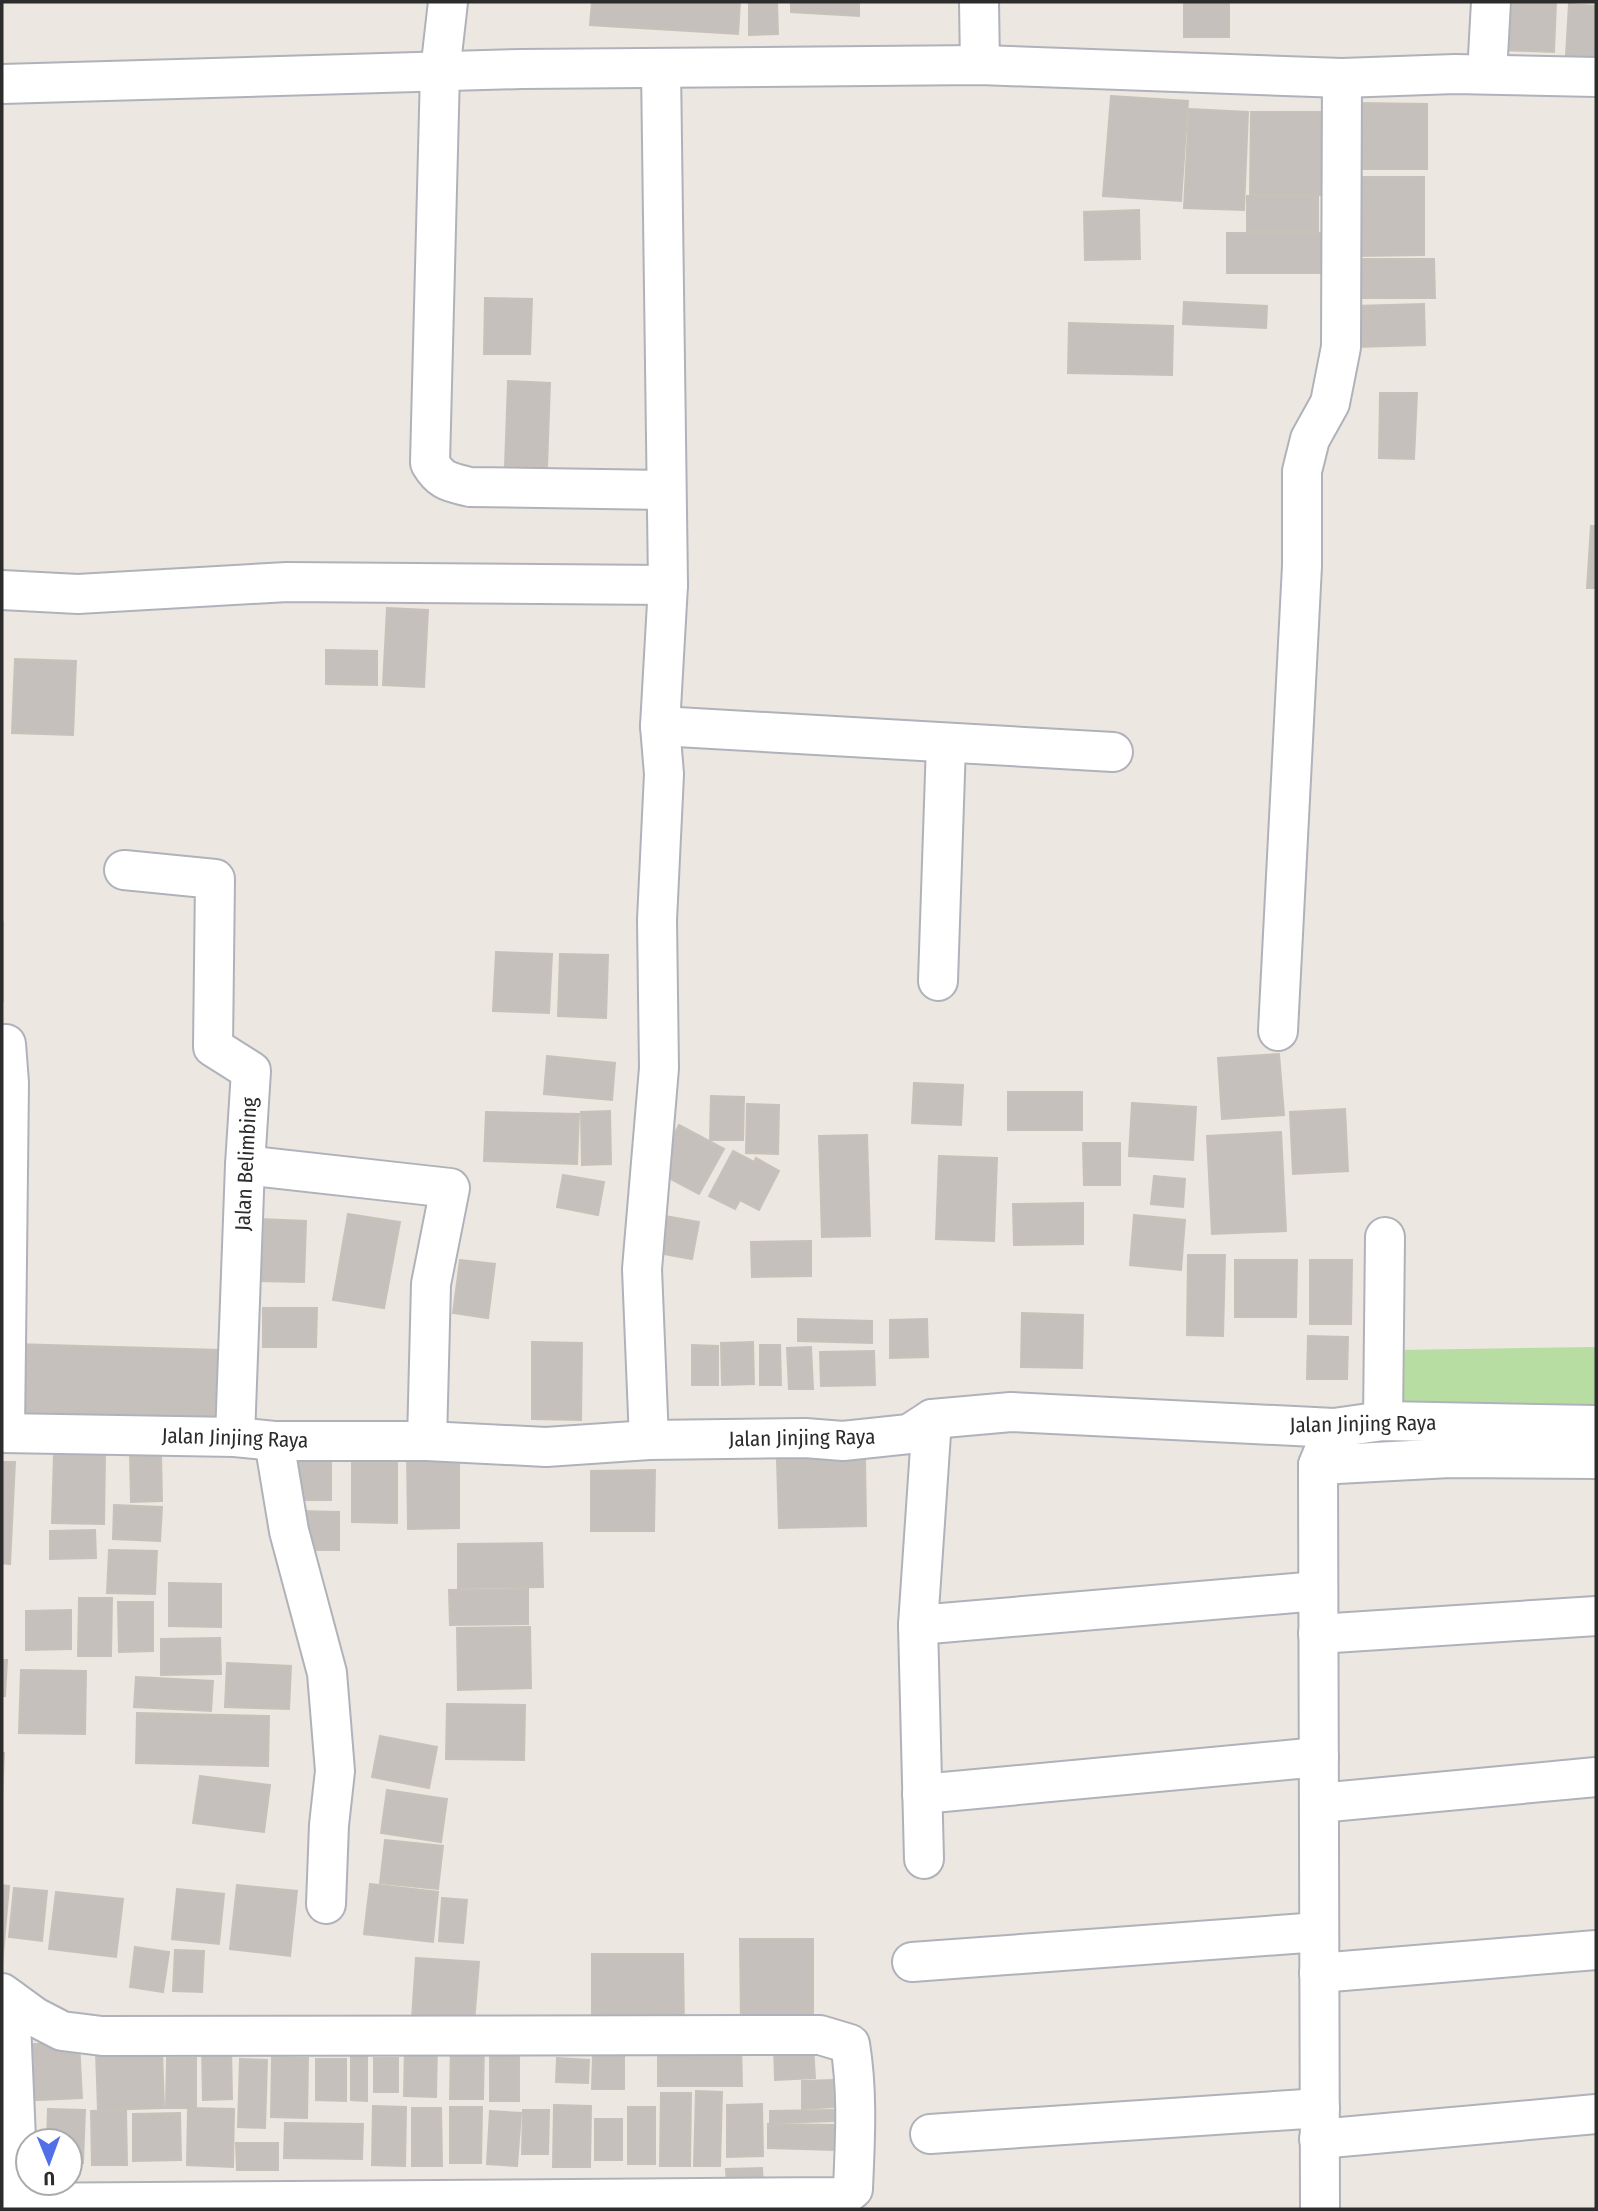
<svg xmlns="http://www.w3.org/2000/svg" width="1598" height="2211" viewBox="0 0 1598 2211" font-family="'Fira Sans Condensed',sans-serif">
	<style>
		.green { fill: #b7dda2 }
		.building { fill: #c5c0bc; stroke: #c7c2b9; stroke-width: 2 }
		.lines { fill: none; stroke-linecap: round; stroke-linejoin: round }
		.minor-casing { stroke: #b0b2bb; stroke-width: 42 }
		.minor { stroke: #fff; stroke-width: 38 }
		.labels { text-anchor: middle; stroke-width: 5; stroke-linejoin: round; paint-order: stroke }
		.street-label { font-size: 21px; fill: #2c2c2c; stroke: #fff }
	</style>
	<rect width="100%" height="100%" fill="#ece7e0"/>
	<polygon class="green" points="1596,1347 1596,1465 1385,1462 1398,1350"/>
	<g class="building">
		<polygon points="592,2 740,2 738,34 590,25"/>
		<polygon points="749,2 777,2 778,34 749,35"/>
		<polygon points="791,2 859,2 859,16 791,12"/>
		<rect x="1184" y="2" width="45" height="35"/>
		<polygon points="1505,2 1556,2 1554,52 1503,50"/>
		<polygon points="1569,4 1596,6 1596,73 1565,72"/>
		<polygon points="1111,96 1188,101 1181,201 1103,196"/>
		<polygon points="1356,103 1427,104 1427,169 1356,169"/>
		<polygon points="1189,109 1248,112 1244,210 1184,208"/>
		<polygon points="1251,112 1325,112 1325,195 1250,195"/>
		<polygon points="1361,177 1424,177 1424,255 1361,256"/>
		<rect x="1247" y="196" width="71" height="35"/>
		<polygon points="1139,210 1140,259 1085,260 1084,212"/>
		<rect x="1227" y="233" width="96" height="40"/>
		<polygon points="1353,259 1434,259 1435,298 1353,298"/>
		<polygon points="485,298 532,299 530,354 484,354"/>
		<polygon points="1184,302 1267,306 1266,328 1183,324"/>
		<polygon points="1424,304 1425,345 1355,347 1354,306"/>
		<polygon points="1069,323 1173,326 1172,375 1068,373"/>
		<polygon points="508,381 550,383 547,468 505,466"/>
		<polygon points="1380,393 1417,393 1414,459 1379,458"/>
		<polygon points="1591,526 1596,526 1596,588 1587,588"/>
		<polygon points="387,608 428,610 424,687 383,685"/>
		<polygon points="326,650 377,651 377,685 326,684"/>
		<polygon points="15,659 76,661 73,735 12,733"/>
		<rect x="2" y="922" width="1" height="79"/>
		<polygon points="496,952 552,954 549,1013 493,1011"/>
		<polygon points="560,954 608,955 606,1018 558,1016"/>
		<polygon points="1279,1054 1284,1115 1222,1119 1218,1058"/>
		<polygon points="547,1056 615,1063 612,1100 544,1094"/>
		<polygon points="914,1083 963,1085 961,1125 912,1123"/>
		<rect x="1008" y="1092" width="74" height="38"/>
		<polygon points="711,1096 744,1097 743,1140 710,1140"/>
		<polygon points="1132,1103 1196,1107 1193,1160 1129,1156"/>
		<polygon points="747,1104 779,1105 778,1154 746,1153"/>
		<polygon points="1345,1109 1348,1171 1293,1174 1290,1112"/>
		<polygon points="610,1111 611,1164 582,1165 581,1112"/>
		<polygon points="486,1112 579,1114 577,1164 484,1161"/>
		<polygon points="679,1125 724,1149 699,1194 654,1170"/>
		<polygon points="1281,1132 1286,1231 1212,1234 1207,1136"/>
		<polygon points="867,1135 870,1236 822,1237 819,1136"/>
		<polygon points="1083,1143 1120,1143 1120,1185 1084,1185"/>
		<polygon points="733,1151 754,1162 756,1158 779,1171 759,1210 740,1200 735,1209 709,1196"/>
		<polygon points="939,1156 997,1158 994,1241 936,1239"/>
		<polygon points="563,1175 604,1182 598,1215 557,1207"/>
		<polygon points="1154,1176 1185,1179 1183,1207 1151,1204"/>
		<polygon points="1083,1203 1083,1244 1014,1245 1013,1204"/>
		<polygon points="348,1214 400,1222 384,1308 333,1300"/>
		<polygon points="1134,1215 1185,1220 1181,1270 1130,1265"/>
		<polygon points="665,1216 699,1222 692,1259 658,1253"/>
		<polygon points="260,1219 306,1221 304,1282 258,1281"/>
		<polygon points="811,1241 811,1276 752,1277 751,1242"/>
		<polygon points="1188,1255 1225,1255 1223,1336 1187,1335"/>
		<polygon points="460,1260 495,1264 488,1318 453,1313"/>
		<polygon points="1235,1260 1297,1260 1296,1317 1235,1317"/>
		<polygon points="1310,1260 1352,1260 1351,1324 1310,1324"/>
		<polygon points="263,1308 317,1308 316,1347 263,1347"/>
		<polygon points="1022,1313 1083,1315 1082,1368 1021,1367"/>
		<polygon points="798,1319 872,1321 872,1343 798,1341"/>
		<polygon points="927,1319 928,1357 890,1358 890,1320"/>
		<polygon points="1308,1336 1348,1337 1347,1379 1307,1379"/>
		<polygon points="532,1342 582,1343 581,1420 532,1419"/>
		<polygon points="753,1342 754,1384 722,1385 721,1343"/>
		<polygon points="13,1344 220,1350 217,1429 11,1423"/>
		<polygon points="692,1345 718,1346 718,1385 692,1385"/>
		<polygon points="760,1345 780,1345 781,1385 760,1385"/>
		<polygon points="811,1347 813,1389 789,1389 787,1348"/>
		<polygon points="874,1351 875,1385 821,1386 820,1352"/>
		<polygon points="459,1451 459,1528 408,1529 407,1452"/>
		<polygon points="54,1453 105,1454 104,1524 52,1523"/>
		<polygon points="130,1455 161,1455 162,1501 131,1502"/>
		<rect x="293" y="1457" width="38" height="43"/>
		<polygon points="865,1458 866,1526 779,1528 777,1460"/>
		<polygon points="2,1462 15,1462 10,1564 2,1563"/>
		<polygon points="352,1462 397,1462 397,1523 352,1522"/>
		<polygon points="655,1470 654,1531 591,1531 591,1471"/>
		<polygon points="114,1505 162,1507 160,1541 113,1539"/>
		<polygon points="300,1511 339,1512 339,1550 300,1550"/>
		<polygon points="95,1530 96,1558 50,1559 50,1531"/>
		<polygon points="542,1543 543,1587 458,1588 458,1544"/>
		<polygon points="109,1550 157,1551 155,1594 107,1593"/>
		<polygon points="169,1583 221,1584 221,1627 169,1626"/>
		<polygon points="528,1589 528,1624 450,1625 449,1590"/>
		<polygon points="79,1598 112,1598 111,1656 78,1656"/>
		<polygon points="118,1602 153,1602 153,1651 119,1652"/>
		<polygon points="71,1610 71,1649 26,1650 26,1611"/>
		<polygon points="530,1627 531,1688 458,1690 457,1628"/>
		<polygon points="220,1638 221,1674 161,1675 161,1639"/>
		<polygon points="2,1660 7,1660 5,1696 2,1696"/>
		<polygon points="227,1663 291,1666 289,1709 225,1707"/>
		<polygon points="21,1670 86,1671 85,1734 19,1733"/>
		<polygon points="136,1677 213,1681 211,1711 134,1707"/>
		<polygon points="447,1704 525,1705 524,1760 446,1759"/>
		<polygon points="137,1713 269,1716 268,1766 136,1763"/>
		<polygon points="380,1736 437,1747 429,1788 372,1777"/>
		<polygon points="2,1753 4,1753 2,1796"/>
		<polygon points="200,1776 270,1785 264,1832 193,1823"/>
		<polygon points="387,1790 447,1799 441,1842 381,1833"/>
		<polygon points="385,1840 443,1846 438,1889 380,1883"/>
		<polygon points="370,1884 438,1892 433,1942 364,1934"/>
		<polygon points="2,1885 9,1886 2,1965"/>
		<polygon points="237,1885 297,1891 290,1956 230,1949"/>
		<polygon points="14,1888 47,1891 42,1941 9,1937"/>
		<polygon points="177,1889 224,1894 219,1944 172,1939"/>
		<polygon points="56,1892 123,1899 116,1957 49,1949"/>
		<polygon points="442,1898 467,1900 463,1943 439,1941"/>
		<polygon points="740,1939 813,1939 813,2027 741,2028"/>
		<polygon points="135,1947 169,1952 163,1992 130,1987"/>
		<polygon points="175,1950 204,1951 202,1992 173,1991"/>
		<polygon points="592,1954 683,1954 684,2027 592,2028"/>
		<polygon points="416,1958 479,1962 474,2023 412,2018"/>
		<polygon points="79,2042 82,2098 16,2101 15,2045"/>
		<polygon points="451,2042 484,2042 483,2099 450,2099"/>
		<polygon points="741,2042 742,2086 658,2086 658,2043"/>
		<polygon points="351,2043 367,2043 367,2101 351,2100"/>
		<polygon points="405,2043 437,2044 436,2097 404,2096"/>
		<polygon points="202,2046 231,2046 232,2099 203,2100"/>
		<rect x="490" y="2046" width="29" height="55"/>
		<polygon points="813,2046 815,2078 775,2080 774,2047"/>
		<polygon points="162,2050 164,2108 98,2110 96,2052"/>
		<polygon points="593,2055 624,2056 624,2089 592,2089"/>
		<polygon points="272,2057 308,2058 307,2118 271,2117"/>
		<polygon points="167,2058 196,2058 196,2108 166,2108"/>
		<rect x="374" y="2058" width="24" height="34"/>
		<polygon points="557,2058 589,2060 588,2083 556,2082"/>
		<polygon points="240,2059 267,2060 265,2128 238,2127"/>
		<polygon points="316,2059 346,2059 346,2101 316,2100"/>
		<polygon points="833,2080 834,2107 802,2109 802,2081"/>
		<polygon points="696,2091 722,2092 720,2166 694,2166"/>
		<polygon points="661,2093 691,2093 690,2166 660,2166"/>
		<polygon points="762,2104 763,2156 727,2157 727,2105"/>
		<polygon points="554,2105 591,2106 590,2167 553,2167"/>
		<polygon points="373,2106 406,2107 405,2166 372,2165"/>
		<polygon points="450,2107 482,2107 481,2163 450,2163"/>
		<rect x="628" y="2107" width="27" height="57"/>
		<polygon points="188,2108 234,2109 233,2167 187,2165"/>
		<polygon points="412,2108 441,2108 442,2166 412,2166"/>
		<polygon points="48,2109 85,2110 83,2163 70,2163 70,2141 47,2141"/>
		<polygon points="126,2110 127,2165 92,2165 91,2111"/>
		<polygon points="523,2110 549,2110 548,2154 522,2154"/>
		<polygon points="834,2110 835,2121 770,2123 770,2111"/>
		<polygon points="490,2111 521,2113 517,2166 487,2164"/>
		<polygon points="180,2113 181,2160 133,2161 133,2114"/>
		<rect x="595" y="2119" width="27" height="41"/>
		<polygon points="285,2123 363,2124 362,2159 284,2158"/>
		<polygon points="768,2124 836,2125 835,2150 768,2148"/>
		<polygon points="236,2143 278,2143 278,2170 237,2170"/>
		<polygon points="762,2168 763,2184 727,2186 726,2169"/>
	</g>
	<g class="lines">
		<g class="minor-casing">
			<g id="minor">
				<path d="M448 2 440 72 430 463C441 482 450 482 470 487L665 490"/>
				<polyline points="979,2 980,65"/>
				<polyline points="1487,74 1491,2"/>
				<polyline points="2,84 521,69 980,65 1342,78 1455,74 1596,77"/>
				<polyline points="2,590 78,594 287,582 668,585"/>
				<polyline points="660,726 1113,752"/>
				<polyline points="124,870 215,879 213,1047 251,1071 245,1165 235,1437"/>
				<polyline points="938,981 946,744"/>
				<polyline points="1278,1031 1302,566 1302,471 1310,439 1330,403 1341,347 1342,78"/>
				<polyline points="245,1165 450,1188 431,1284 427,1441"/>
				<polyline points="1383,1421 1385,1237"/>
				<polyline points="2,1433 235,1437 274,1441 427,1441 546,1447 649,1440 805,1438 843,1441 909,1434 932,1419 1011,1412 1334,1428 1383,1421 1596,1425"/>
				<polyline points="5,1433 9,1083 6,1044"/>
				<polyline points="649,1440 642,1269 659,1068 657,920 664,774 660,726 668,585 661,68"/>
				<polyline points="274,1441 289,1531 327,1673 335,1771 329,1825 326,1904"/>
				<polyline points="1327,1443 1318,1465 1450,1458 1596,1459"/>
				<polyline points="1318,1465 1320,2209"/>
				<polyline points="918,1625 1318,1591"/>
				<polyline points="1318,1634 1596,1616"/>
				<polyline points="922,1794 1319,1757"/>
				<polyline points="1319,1803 1596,1777"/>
				<polyline points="924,1859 918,1625 932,1419"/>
				<polyline points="912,1962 1319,1932"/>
				<polyline points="1319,1973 1596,1950"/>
				<path d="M2 1993 35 2017 62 2031 102 2036 820 2035 850 2044C858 2093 855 2140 853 2189L843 2197 2 2203"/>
				<polyline points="10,1999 19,2209"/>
				<polyline points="930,2134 1320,2108"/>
				<polyline points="1319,2139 1596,2114"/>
			</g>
		</g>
		<use href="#minor" class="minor"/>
	</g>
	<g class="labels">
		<g class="street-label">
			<text transform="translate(246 1164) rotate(-87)" y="7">Jalan Belimbing</text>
			<text transform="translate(1363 1424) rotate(-1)" y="7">Jalan Jinjing Raya</text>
			<text transform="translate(235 1438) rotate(2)" y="7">Jalan Jinjing Raya</text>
			<text transform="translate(802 1438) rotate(-1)" y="7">Jalan Jinjing Raya</text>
		</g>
	</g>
	<rect width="1598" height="2211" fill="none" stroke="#2c2c2c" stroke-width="7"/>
	<g transform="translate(49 2162) rotate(179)"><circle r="33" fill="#ffffff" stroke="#ababab" stroke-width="2"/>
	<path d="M0-5L12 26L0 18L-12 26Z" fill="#516fe8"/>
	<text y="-10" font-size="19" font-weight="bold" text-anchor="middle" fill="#2c2c2c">U</text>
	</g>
</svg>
